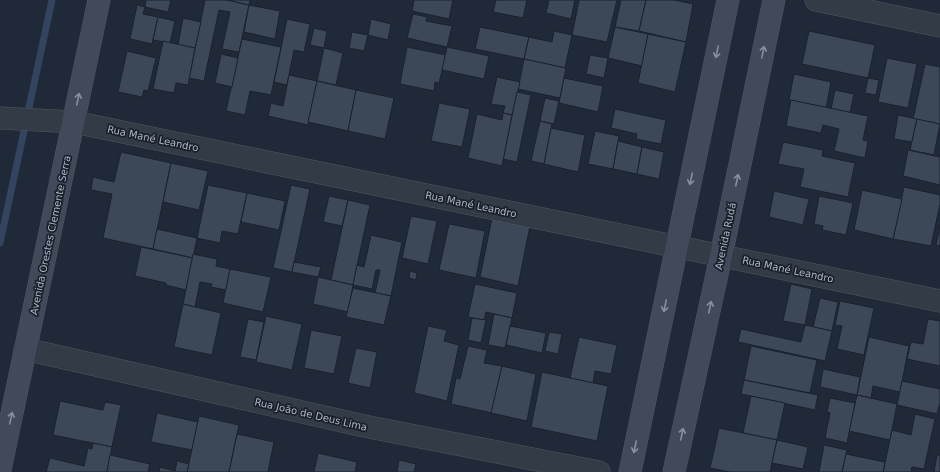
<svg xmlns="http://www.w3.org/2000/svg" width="940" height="472" viewBox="0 0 940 472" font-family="'DejaVu Sans',sans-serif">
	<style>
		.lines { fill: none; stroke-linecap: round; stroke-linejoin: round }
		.stream { stroke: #33445f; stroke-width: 7 }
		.building { fill: #3c4757; stroke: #1b222e }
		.street-casing { stroke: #4e5662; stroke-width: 23 }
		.secondary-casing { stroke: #4e5662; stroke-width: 23 }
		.street { stroke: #333b47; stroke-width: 22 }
		.secondary { stroke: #414a5a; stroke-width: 22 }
		.oneway { stroke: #87909f }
		.labels { text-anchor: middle; stroke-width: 3.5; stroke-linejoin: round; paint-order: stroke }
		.street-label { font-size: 10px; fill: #adb6c4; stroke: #19202c }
	</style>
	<rect width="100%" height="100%" fill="#202937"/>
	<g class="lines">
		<polyline class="stream" points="0,243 52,0"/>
	</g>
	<g class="building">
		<polygon points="146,0 171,0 168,12 145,7"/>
		<polygon points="205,0 227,0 249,5 239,52 222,49 230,12 219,10 204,81 189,78"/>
		<polygon points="227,0 250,0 249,5"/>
		<polygon points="414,0 453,0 449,19 412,11"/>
		<polygon points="496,0 527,0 523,18 493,12"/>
		<polygon points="549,0 575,0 571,19 546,13"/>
		<polygon points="579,0 617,0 607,42 572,35"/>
		<polygon points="621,0 646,0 639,31 615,27"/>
		<polygon points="646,0 674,0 693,4 686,42 639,31"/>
		<polygon points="137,5 145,7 143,14 158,17 152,44 130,39"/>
		<polygon points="249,5 280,11 275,39 244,32"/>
		<polygon points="413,14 427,17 426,21 452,26 447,47 407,38"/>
		<polygon points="158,17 175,21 170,43 153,40"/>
		<polygon points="183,18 201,22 195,48 178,45"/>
		<polygon points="287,19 310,24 304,52 294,50 287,85 274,82"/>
		<polygon points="371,19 391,24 388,40 368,35"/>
		<polygon points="480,27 529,37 524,59 475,49"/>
		<polygon points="615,27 648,34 642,66 608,58"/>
		<polygon points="314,28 327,31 324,48 310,45"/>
		<polygon points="554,31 572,35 565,68 524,59 529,37 552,42"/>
		<polygon points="809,31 875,45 868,78 802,64"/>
		<polygon points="352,32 368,35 364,51 349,48"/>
		<polygon points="648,34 686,42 675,92 638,83"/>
		<polygon points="242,39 281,47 271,95 250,91 245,115 226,111"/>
		<polygon points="163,41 195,48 188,85 176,83 174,93 153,89"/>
		<polygon points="407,47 446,55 439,83 435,82 434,91 400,84"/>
		<polygon points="447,47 489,56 484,79 442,70"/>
		<polygon points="324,48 343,53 336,85 317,81"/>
		<polygon points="127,51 156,58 148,91 144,90 142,97 118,92"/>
		<polygon points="221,54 238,58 232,87 215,83"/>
		<polygon points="590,55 608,58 604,78 586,74"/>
		<polygon points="887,58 917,64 908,108 878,102"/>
		<polygon points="524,59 566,68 560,98 518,89"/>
		<polygon points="925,64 940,67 940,124 913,119"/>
		<polygon points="794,74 831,82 826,108 789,100"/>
		<polygon points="289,75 317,81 308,125 268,116 271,103 283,106"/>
		<polygon points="497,77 520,82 512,115 503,113 505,106 491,104"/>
		<polygon points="564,78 603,86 598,112 559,103"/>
		<polygon points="868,78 879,80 876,95 865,93"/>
		<polygon points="317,81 356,90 348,131 308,122"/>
		<polygon points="356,90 394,98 385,139 348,131"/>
		<polygon points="835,90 854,94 850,113 831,109"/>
		<polygon points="517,92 531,95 517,162 503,159"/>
		<polygon points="545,98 559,101 554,124 540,121"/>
		<polygon points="791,100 868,116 863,140 868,141 865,158 834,151 839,129 823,125 821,133 786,126"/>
		<polygon points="439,103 470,109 462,147 431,141"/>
		<polygon points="615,109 666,120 661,144 636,139 637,134 611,128"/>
		<polygon points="503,113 512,115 502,166 468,158 477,114 502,120"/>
		<polygon points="898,115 917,119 912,142 894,139"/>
		<polygon points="917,119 940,124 934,155 910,150"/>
		<polygon points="540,121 552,124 544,164 531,161"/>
		<polygon points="551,128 585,135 578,172 544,164"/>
		<polygon points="595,131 619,136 613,169 588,164"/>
		<polygon points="618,141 642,147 637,174 613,169"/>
		<polygon points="783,142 823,150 822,156 855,163 848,197 800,187 804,169 778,164"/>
		<polygon points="642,147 664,152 659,179 637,174"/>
		<polygon points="908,150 940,157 940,185 903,176"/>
		<polygon points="121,152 171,163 153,249 103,238 112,194 91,190 93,177 114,182"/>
		<polygon points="171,163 208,171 199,210 163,202"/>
		<polygon points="208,185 247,193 238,234 222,231 220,243 197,238"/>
		<polygon points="291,185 310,189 292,272 273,268"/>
		<polygon points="904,187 940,195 940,204 931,246 893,239"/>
		<polygon points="862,190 902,199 893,239 854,230"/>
		<polygon points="774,191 809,199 803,225 769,217"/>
		<polygon points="247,193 285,201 279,230 241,222"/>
		<polygon points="329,196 348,200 342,226 323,222"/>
		<polygon points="819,196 853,203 846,235 822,230 823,226 814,224"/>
		<polygon points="348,200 370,205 353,285 331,280"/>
		<polygon points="411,216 437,221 428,264 402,258"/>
		<polygon points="492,218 530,226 518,286 480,277"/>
		<polygon points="449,224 485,231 476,278 439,270"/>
		<polygon points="940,225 940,246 936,245"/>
		<polygon points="157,229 197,238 193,258 153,249"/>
		<polygon points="371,235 402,242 391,296 375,293 380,270 376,270 372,289 353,285 357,265 364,267"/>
		<polygon points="141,247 193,258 186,290 166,285 166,283 135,276"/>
		<polygon points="193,254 217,259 216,266 230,269 226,290 211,287 212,284 200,282 195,307 183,304"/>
		<polygon points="294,262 321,267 318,277 292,272"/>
		<polygon points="230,269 271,277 263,312 223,303"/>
		<polygon points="410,271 417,273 416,280 409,278"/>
		<polygon points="318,277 353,285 348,312 313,304"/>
		<polygon points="475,284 517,293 512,318 486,312 484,320 468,317"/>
		<polygon points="791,284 812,289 805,325 783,321"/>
		<polygon points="353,288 391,296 384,325 346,317"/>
		<polygon points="820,298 838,302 832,331 813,327"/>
		<polygon points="840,301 874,308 864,355 837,349 842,326 835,325"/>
		<polygon points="183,304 221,313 212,355 174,347"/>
		<polygon points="494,314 512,318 505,348 488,345"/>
		<polygon points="266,316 302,324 292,370 256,362"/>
		<polygon points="472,318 486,320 481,343 468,340"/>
		<polygon points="248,319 264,322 256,360 240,357"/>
		<polygon points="928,319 940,321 940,366 907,359 911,342 923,344"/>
		<polygon points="805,325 832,331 825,361 738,342 741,329 801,342"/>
		<polygon points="428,326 447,330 444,341 459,345 447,401 414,393"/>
		<polygon points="510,326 546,333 542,353 506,345"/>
		<polygon points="311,330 342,336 334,374 304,368"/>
		<polygon points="549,332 562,334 558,354 545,351"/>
		<polygon points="579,337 617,345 611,374 595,371 593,383 570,378"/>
		<polygon points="869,337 909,346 900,392 873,386 871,398 857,395"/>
		<polygon points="468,346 487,350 484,363 502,366 492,413 451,404 456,378 460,379"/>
		<polygon points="751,346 817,360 810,393 744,380"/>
		<polygon points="356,348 377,352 370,388 348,383"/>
		<polygon points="502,366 536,374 527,421 491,413"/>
		<polygon points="823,369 860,377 857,395 820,387"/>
		<polygon points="542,372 608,386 597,441 531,427"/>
		<polygon points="744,380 818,395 815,410 741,394"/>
		<polygon points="902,381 940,389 940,402 937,414 897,405"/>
		<polygon points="857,395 897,404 890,440 849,431"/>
		<polygon points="751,396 785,403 777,440 743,433"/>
		<polygon points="830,398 855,403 847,443 825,438 830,413 827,412"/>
		<polygon points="60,401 103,410 105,402 121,405 112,447 53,435"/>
		<polygon points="157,413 198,422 192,450 151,442"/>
		<polygon points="915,414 935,419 924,469 912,467 911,472 883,472 892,430 911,435"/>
		<polygon points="199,416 239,425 229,472 187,472"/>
		<polygon points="719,428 777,440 770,472 730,472 710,468"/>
		<polygon points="237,434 274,442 268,472 229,472"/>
		<polygon points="777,440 808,447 803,469 772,463"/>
		<polygon points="93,443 112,447 107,472 46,472 50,458 84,466 88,448 92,449"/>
		<polygon points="824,445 847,450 842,472 819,472"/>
		<polygon points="318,453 357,462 355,472 314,472"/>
		<polygon points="846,454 885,462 883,472 842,472"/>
		<polygon points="110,455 150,464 148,472 107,472"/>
		<polygon points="937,455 940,455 940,472 934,472"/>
		<polygon points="399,460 416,464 414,472 397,472"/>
		<polygon points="177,461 189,464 187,472 159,472 160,467 175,471"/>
	</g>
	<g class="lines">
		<g class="street-casing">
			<g id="street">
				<polyline points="816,0 940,26"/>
				<polyline points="0,118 74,122 940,301"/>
				<polyline points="25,349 364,426 599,472"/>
			</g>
		</g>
		<g class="secondary-casing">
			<g id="secondary">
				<polyline points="0,470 99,0"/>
				<polyline points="630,472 728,0"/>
				<polyline points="674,472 721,256 774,0"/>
			</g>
		</g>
		<use href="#street" class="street"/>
		<use href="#secondary" class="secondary"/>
	</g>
	<defs><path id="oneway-shaft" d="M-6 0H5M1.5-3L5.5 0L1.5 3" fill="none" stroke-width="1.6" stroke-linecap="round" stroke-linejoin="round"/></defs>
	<g class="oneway">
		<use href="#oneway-shaft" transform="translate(717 52) rotate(102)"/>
		<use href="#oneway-shaft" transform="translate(763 52) rotate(-78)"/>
		<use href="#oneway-shaft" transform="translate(78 99) rotate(-78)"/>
		<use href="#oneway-shaft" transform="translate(691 179) rotate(102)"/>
		<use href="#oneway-shaft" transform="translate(737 180) rotate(-78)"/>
		<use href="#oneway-shaft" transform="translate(665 306) rotate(102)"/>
		<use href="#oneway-shaft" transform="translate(710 307) rotate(-78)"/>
		<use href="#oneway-shaft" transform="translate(11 418) rotate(-78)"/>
		<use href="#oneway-shaft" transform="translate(682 434) rotate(-78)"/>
		<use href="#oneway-shaft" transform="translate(635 447) rotate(102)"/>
	</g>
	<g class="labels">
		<g class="street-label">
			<text transform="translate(153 138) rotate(12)" y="4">Rua Mané Leandro</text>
			<text transform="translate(471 204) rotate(12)" y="4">Rua Mané Leandro</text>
			<text transform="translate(50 235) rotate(-78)" y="4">Avenida Orestes Clemente Serra</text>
			<text transform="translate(725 236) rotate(-78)" y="4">Avenida Rudá</text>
			<text transform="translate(788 269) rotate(12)" y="4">Rua Mané Leandro</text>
			<text transform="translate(311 414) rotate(13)" y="4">Rua João de Deus Lima</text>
		</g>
	</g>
</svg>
